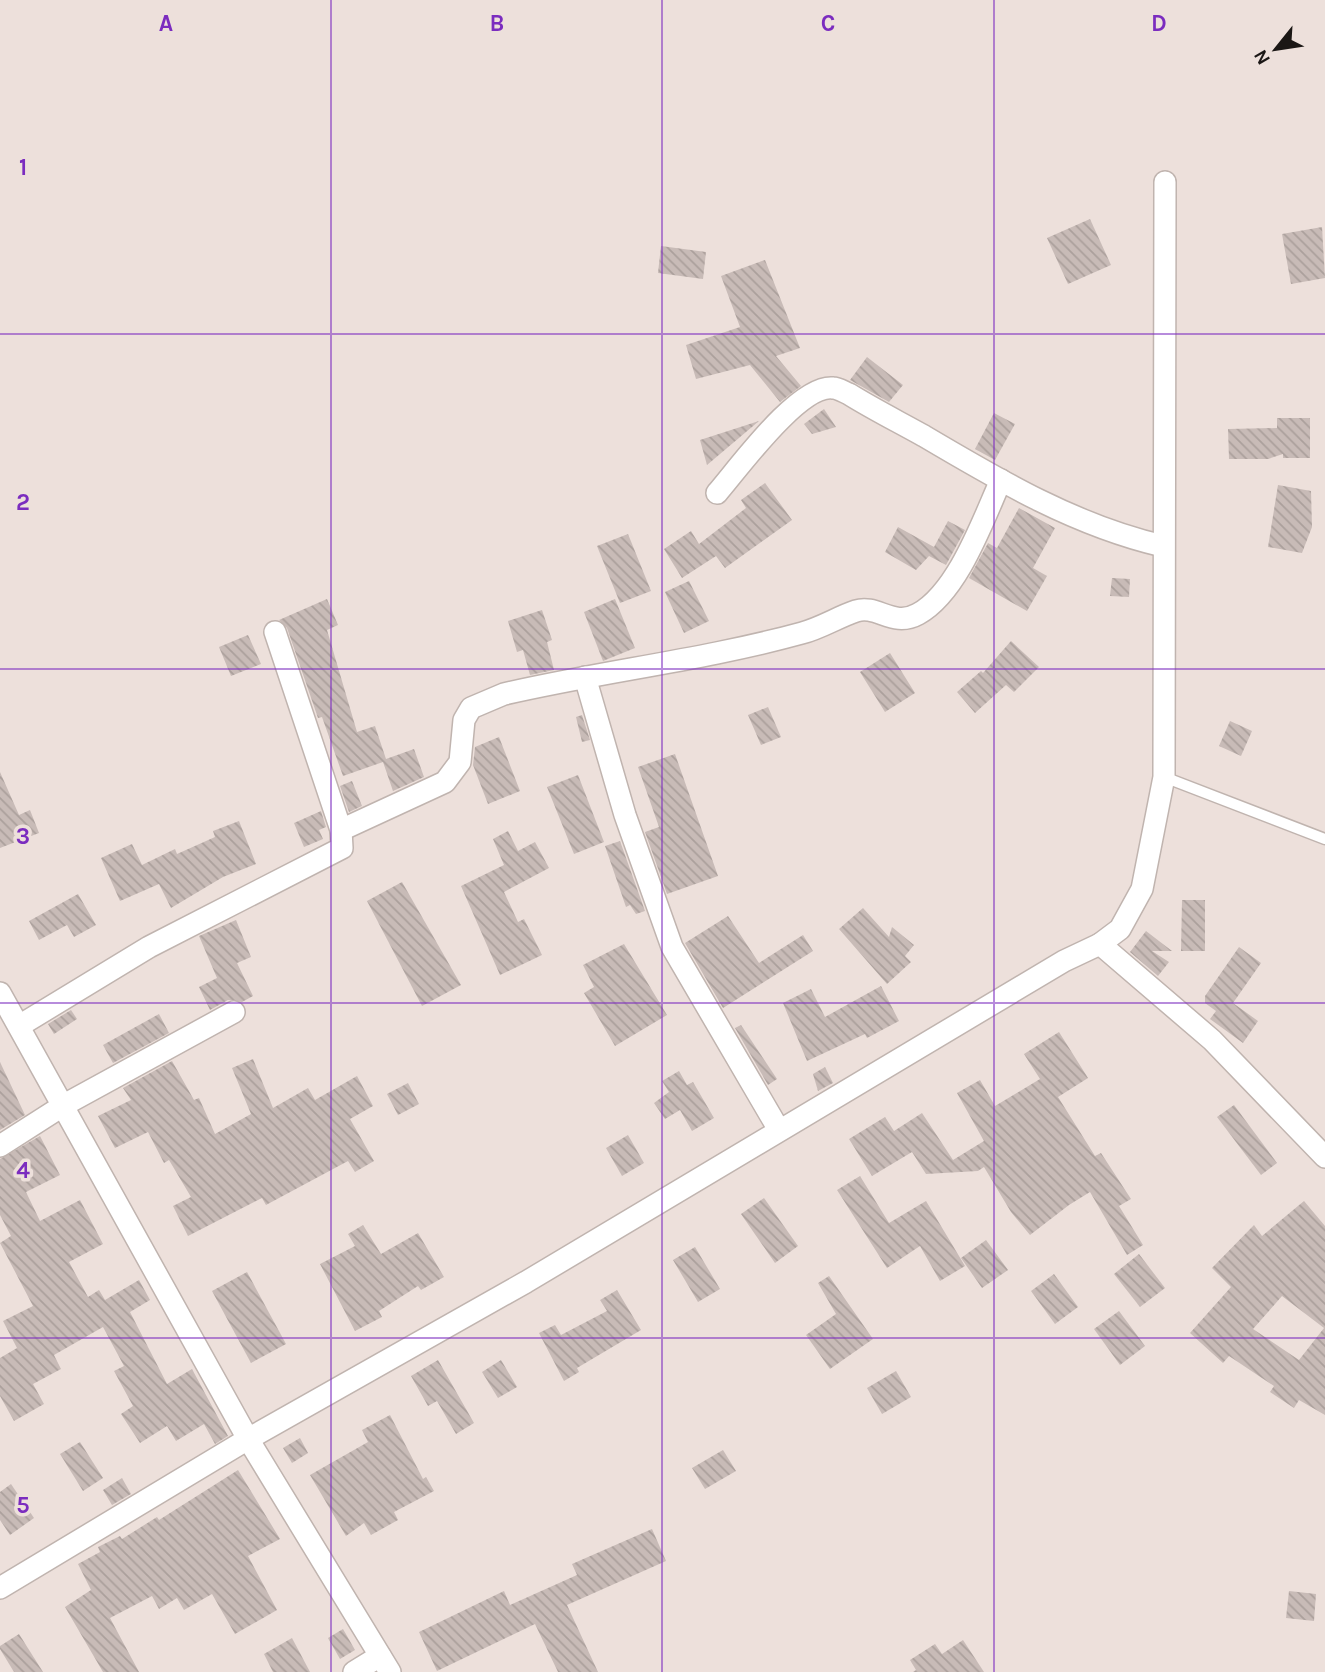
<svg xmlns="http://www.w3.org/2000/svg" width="1325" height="1672" viewBox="0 0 1325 1672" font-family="Karla,sans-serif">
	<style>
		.building { fill: url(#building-back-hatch); fill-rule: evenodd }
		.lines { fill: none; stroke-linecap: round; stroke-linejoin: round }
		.lane-casing { stroke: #c0b4af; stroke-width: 13 }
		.street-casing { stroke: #c0b4af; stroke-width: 24 }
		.lane { stroke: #fff; stroke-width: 10 }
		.street { stroke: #fff; stroke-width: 21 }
		.grid { fill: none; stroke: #7b2cbf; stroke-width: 2; stroke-opacity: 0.55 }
		.grid-label { font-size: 23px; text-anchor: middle; font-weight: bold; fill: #7b2cbf; stroke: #ede0db; stroke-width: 7; stroke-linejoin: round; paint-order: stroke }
	</style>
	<defs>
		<pattern id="building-back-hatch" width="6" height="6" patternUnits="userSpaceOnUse" patternTransform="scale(1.75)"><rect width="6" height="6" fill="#c8bbb7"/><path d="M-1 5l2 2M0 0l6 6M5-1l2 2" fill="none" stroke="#aba09c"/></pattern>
	</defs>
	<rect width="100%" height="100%" fill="#ede0db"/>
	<g class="building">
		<polygon points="1090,219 1111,265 1068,284 1047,238"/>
		<polygon points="1322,227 1325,278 1291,284 1282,234"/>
		<polygon points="661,246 706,252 703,279 658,273"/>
		<polygon points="765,260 800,348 776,356 801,386 780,402 750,365 696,379 686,345 740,327 721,276"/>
		<polygon points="867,357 903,385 889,402 850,380"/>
		<polygon points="824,409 836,427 812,434 804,424"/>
		<polygon points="994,413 1015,424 995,460 975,449"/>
		<polygon points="1277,418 1310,418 1310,458 1283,458 1283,454 1268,459 1229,459 1228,429 1277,428"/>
		<polygon points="759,421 707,465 700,440"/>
		<polygon points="765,483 792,520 725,568 716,556 682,578 664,549 691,531 699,544 746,508 741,500"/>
		<polygon points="1278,485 1311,491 1312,527 1302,553 1268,547"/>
		<polygon points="1019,508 1055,528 1033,568 1047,576 1027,611 969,578 988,543 997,548"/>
		<polygon points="948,521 965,530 946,565 929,556 916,570 885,552 898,527 934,547"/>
		<polygon points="628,534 651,591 620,603 597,546"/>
		<polygon points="1112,578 1130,579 1129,597 1110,596"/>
		<polygon points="689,581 709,621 684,633 665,592"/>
		<polygon points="327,599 338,625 327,630 357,732 375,726 386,759 414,749 424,777 393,791 383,762 343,776 322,717 318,718 287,628 279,620"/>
		<polygon points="615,599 635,648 603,661 584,612"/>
		<polygon points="542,610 552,640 547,642 554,670 530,675 523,650 517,652 508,621"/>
		<polygon points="248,635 261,664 231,676 219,647"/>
		<polygon points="1011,641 1039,667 1014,692 1006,685 975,713 957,692 981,671 983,673"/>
		<polygon points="890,653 915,693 885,712 860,672"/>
		<polygon points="768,707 781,737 761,745 748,715"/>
		<polygon points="582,715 590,740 582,742 576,717"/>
		<polygon points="1230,721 1252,731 1241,756 1219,746"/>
		<polygon points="499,737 520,791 488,804 473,765 475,747"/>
		<polygon points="675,754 718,876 667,894 645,832 659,827 638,767"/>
		<polygon points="0,772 19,815 30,810 39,833 0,848"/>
		<polygon points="578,775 604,842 574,854 547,787"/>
		<polygon points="352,781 362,806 349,812 340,786"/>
		<polygon points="321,811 326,827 319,830 323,839 304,847 294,823"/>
		<polygon points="239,821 256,864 223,877 171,908 159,884 120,901 101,858 132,844 142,865 175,849 177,854 215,837 213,831"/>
		<polygon points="508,831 518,851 535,842 549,868 504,892 518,922 524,919 542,955 500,975 461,886 504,865 493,839"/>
		<polygon points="620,841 645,911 636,914 630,905 626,907 605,846"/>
		<polygon points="402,882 461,985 422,1006 367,901"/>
		<polygon points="78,894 96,925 74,937 67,925 39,940 29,921"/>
		<polygon points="1182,900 1205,900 1205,951 1181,951"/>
		<polygon points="863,908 889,937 892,927 914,945 905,956 911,962 887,984 839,929"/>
		<polygon points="728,916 759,963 803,935 813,951 723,1008 685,943"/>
		<polygon points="236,920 251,957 237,963 253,996 242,1002 228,1000 210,1010 199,987 217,978 199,936"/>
		<polygon points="1146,931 1172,951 1152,951 1169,962 1158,976 1130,952"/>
		<polygon points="624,944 667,1015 615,1046 584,993 594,987 583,965"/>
		<polygon points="1239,947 1261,963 1233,1003 1258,1021 1243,1043 1210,1019 1216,1011 1205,1003 1205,996"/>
		<polygon points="881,986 899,1021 867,1038 865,1034 807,1061 783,1003 811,989 825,1017"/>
		<polygon points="71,1010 77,1019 54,1034 48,1024"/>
		<polygon points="159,1014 169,1033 113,1063 103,1045"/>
		<polygon points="741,1025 777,1079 768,1085 735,1028"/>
		<polygon points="1059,1032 1088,1078 1058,1097 1095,1156 1101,1153 1131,1199 1119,1206 1143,1245 1127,1255 1090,1192 1069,1205 1030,1235 1011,1212 984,1167 978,1171 926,1174 912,1152 872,1176 849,1139 885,1117 894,1131 922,1113 953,1160 984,1141 957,1093 980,1080 995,1106 1040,1079 1024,1054"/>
		<polygon points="253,1059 273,1108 308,1088 315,1100 357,1076 373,1106 350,1119 374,1161 355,1172 348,1161 266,1205 262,1198 188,1236 173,1206 191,1197 169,1160 164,1163 148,1132 115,1148 98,1116 131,1100 123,1088 172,1061 194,1100 199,1098 215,1134 251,1114 232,1068"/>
		<polygon points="0,1062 25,1115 0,1130"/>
		<polygon points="825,1067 833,1083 818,1091 813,1074"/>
		<polygon points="679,1071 687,1085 693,1082 714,1118 692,1131 680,1110 665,1119 654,1103 669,1092 662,1081"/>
		<polygon points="408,1083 419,1104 398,1115 387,1094"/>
		<polygon points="1234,1105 1277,1163 1261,1175 1217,1117"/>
		<polygon points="628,1135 644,1163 622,1176 606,1148"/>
		<polygon points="40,1136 60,1175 26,1192 40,1221 80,1200 103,1244 69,1262 88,1297 99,1290 105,1300 139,1280 150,1300 130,1312 167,1384 192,1369 228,1436 215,1444 204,1424 176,1441 167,1426 140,1443 121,1414 133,1406 114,1371 124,1366 103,1327 54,1355 61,1369 33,1384 44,1404 14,1421 0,1396 0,1358 17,1348 3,1321 33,1306 0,1243 11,1236 0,1215 0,1159"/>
		<polygon points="860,1176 889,1223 926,1201 965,1266 940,1281 920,1246 887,1268 837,1190"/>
		<polygon points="764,1198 798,1246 775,1263 741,1214"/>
		<path d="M1304 1201 1325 1226V1415L1299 1400 1294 1408 1270 1392 1274 1386 1229 1356 1223 1363 1190 1333 1231 1287 1212 1268 1254 1225 1262 1236ZM1282 1296 1324 1328 1299 1360 1253 1329Z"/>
		<polygon points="363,1225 381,1254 418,1233 444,1277 421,1290 418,1286 379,1311 382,1317 355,1331 320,1264 355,1246 348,1234"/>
		<polygon points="986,1240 1008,1270 982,1288 961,1258"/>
		<polygon points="695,1247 720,1289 698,1302 673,1260"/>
		<polygon points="1139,1254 1165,1288 1140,1307 1114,1274"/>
		<polygon points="247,1272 286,1344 251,1363 212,1291"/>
		<polygon points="1054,1274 1078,1307 1055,1324 1031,1291"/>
		<polygon points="829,1276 873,1339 830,1369 806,1335 836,1314 818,1283"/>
		<polygon points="617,1290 641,1330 577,1368 579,1372 564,1381 539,1333 555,1325 561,1335 607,1311 600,1300"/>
		<polygon points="1119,1311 1145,1346 1120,1365 1094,1329"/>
		<polygon points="438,1360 474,1423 456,1434 437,1401 428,1406 411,1376"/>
		<polygon points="501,1360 517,1387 498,1398 482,1372"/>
		<polygon points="896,1371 911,1397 882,1414 867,1388"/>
		<polygon points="390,1415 423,1479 426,1477 434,1491 394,1512 398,1520 371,1535 364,1523 346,1536 310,1475 368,1442 362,1430"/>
		<polygon points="300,1438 308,1453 292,1463 283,1448"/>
		<polygon points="80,1442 103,1478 83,1491 60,1454"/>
		<polygon points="723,1450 736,1471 705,1489 692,1468"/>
		<polygon points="238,1470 280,1539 248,1556 277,1610 235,1634 212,1594 184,1610 177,1598 159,1609 152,1596 110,1618 139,1672 103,1672 65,1607 91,1590 78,1564 100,1552 98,1547 120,1536 122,1539 157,1517 159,1520"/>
		<polygon points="122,1478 131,1494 112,1505 103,1490"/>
		<polygon points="11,1484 34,1518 10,1535 0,1520 0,1492"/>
		<polygon points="652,1529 666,1561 567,1605 598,1672 558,1672 535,1624 437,1671 419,1632 504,1591 510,1605 577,1575 572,1564"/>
		<polygon points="1289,1591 1316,1594 1314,1621 1286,1618"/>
		<polygon points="343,1629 355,1650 340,1659 328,1638"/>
		<polygon points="19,1634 43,1672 14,1672 0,1649 0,1646"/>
		<polygon points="292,1638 310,1672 273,1672 264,1654"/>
		<polygon points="963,1640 984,1672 913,1672 916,1670 910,1660 935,1644 942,1654"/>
	</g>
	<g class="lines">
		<g class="lane-casing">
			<polyline id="lane" points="1164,777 1325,839"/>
		</g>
		<g class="street-casing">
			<g id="street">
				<path d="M717 493C738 469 799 384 833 388 838 388 844 392 849 394 873 409 899 422 924 436 1000 481 1076 526 1163 546"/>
				<polyline points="585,677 625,815 672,947 779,1130"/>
				<path d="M341 830 445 782 460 762 464 720 471 708 504 694C603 671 704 660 802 633 821 628 838 617 856 611 877 604 893 628 918 614 958 592 983 520 1001 480"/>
				<polyline points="1100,944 1120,929 1142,889 1164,777 1165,182"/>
				<polyline points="0,993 248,1439 390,1672"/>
				<polyline points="19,1026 149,947 342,848 341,830 275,632"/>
				<polyline points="0,1146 64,1105 234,1012"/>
				<polyline points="0,1588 248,1439 526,1282 1064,961 1100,944 1212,1040 1325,1157"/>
				<polyline points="354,1672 380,1656"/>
			</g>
		</g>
		<use href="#lane" class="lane"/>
		<use href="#street" class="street"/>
	</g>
	<path class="grid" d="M331 0V1672M662 0V1672M994 0V1672M0 334H1325M0 669H1325M0 1003H1325M0 1338H1325"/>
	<g class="grid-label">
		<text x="166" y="31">A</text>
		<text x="497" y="31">B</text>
		<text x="828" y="31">C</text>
		<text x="1159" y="31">D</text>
		<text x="23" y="175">1</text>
		<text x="23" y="510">2</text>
		<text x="23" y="844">3</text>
		<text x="23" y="1178">4</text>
		<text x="23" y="1513">5</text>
	</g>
	<g transform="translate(1276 49) rotate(240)" stroke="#ede0db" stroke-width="5" paint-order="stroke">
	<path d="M0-5L12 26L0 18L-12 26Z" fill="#1b1715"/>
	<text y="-10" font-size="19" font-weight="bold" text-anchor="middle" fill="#1b1715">N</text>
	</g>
</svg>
